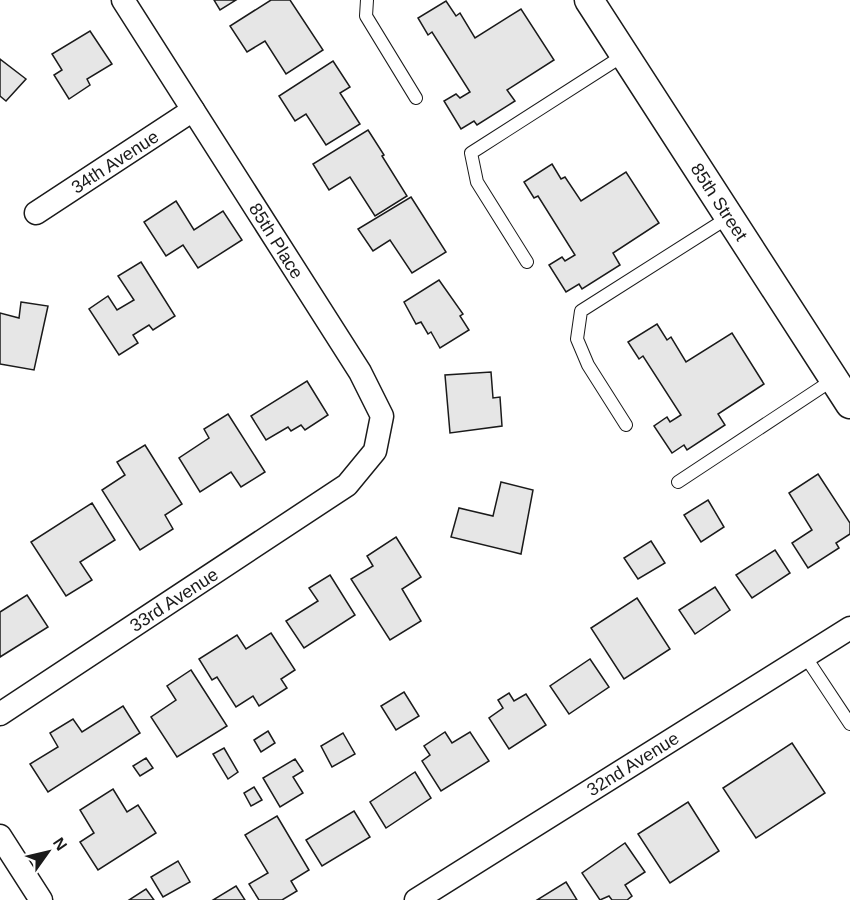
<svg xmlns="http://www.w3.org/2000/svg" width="850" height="900" viewBox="0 0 850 900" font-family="Arial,sans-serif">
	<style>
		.building { fill: #e6e6e6; stroke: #1a1a1a; stroke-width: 1.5 }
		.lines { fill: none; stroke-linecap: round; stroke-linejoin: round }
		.service-casing { stroke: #1a1a1a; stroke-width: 14 }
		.minor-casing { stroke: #1a1a1a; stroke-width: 25 }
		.tertiary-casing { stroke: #1a1a1a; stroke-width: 31 }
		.service { stroke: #fff; stroke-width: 12 }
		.minor { stroke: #fff; stroke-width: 22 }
		.tertiary { stroke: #fff; stroke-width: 28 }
		.labels { text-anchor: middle; stroke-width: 4.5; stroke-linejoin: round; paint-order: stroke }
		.street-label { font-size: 18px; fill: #1a1a1a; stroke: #fff }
	</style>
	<rect width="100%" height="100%" fill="#fff"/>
	<g class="building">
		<polygon points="214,0 236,0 220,10"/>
		<polygon points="271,0 290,0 323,50 286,74 265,41 247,52 230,26"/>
		<polygon points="446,1 456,16 460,13 475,38 521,9 554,60 507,90 515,101 477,125 474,121 461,129 444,101 456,94 460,98 470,92 432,32 428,35 418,18"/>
		<polygon points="90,31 112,64 87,79 90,85 69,99 54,75 62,70 52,54"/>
		<polygon points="0,59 26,79 6,101 0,96"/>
		<polygon points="333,61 350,87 340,93 360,124 326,145 306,114 295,121 279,96"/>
		<polygon points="368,130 384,155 382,156 407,196 375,216 350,177 329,190 313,164"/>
		<polygon points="552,164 561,179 565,177 581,201 626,172 659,223 613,253 620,265 582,289 579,284 566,292 549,265 562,257 565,261 575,255 538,196 534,198 524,182"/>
		<polygon points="411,197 446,252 412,273 390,240 373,251 358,229"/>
		<polygon points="176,201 194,230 223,211 242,240 198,268 183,245 166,256 144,222"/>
		<polygon points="141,262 175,316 153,330 149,325 133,335 138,343 119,355 89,309 108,296 117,310 134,300 118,276"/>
		<polygon points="439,280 463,314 460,316 469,330 440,348 431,332 428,334 421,322 416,324 404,302"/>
		<polygon points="21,302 48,306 34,370 0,364 0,313 19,318"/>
		<polygon points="657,324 667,340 671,337 686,362 732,333 764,384 718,414 725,425 687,450 684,445 672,453 654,426 667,417 670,422 681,415 643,356 639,359 628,342"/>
		<polygon points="491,372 493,398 500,397 502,426 450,433 445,375"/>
		<polygon points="307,381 328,415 305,430 301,425 291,431 288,427 266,440 251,416"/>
		<polygon points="228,414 265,472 241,487 231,472 200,492 179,458 209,438 204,429"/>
		<polygon points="145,445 182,504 165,515 173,529 140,550 102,490 125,475 117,462"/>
		<polygon points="818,474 850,523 850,534 836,543 839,548 808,568 792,543 812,530 789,493"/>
		<polygon points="501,482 533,490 521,554 451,537 459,508 493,516"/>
		<polygon points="708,500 724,527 701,542 684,515"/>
		<polygon points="92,503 115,540 80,562 92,580 66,596 31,542"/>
		<polygon points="396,537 421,577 402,589 421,621 390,640 351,579 373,566 367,556"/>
		<polygon points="651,541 665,563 638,579 624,558"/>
		<polygon points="775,550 790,573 752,598 736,575"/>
		<polygon points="330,575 355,615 304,648 286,621 318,601 309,588"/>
		<polygon points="715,587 730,610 695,634 679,610"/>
		<polygon points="27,595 48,627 0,657 0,612"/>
		<polygon points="637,598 670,649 624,679 591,628"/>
		<polygon points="271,633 295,670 281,679 287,688 259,706 253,696 236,707 217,677 212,680 199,659 237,635 246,649"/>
		<polygon points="590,659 609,687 569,714 550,686"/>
		<polygon points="191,670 227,726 177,757 151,717 176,700 167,686"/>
		<polygon points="404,692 419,716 396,730 381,706"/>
		<polygon points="509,693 514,701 526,694 546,725 509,749 489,718 503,708 498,700"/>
		<polygon points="123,706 140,733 48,792 30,764 58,747 50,733 73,719 82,732"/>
		<polygon points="268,731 275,743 261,752 254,740"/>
		<polygon points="445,732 452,743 470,732 489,761 441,791 422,761 430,755 424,746"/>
		<polygon points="343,733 355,754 332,767 321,746"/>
		<polygon points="792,743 825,793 756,838 723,788"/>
		<polygon points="224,748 238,772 228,779 213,754"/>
		<polygon points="146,758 153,768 140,776 133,766"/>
		<polygon points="295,759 303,771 293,777 303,793 280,807 263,778"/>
		<polygon points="415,772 431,798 386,828 370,802"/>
		<polygon points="254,787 262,800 251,806 244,793"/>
		<polygon points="113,789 127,812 138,805 156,833 98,870 80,842 94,833 80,810"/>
		<polygon points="688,802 719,851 670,883 638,834"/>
		<polygon points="354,811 370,837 322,866 306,840"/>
		<polygon points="277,816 309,870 291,881 297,891 282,900 259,900 249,884 268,873 245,835"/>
		<polygon points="625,843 645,872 625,885 632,896 627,900 612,900 609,896 600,900 582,873"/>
		<polygon points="178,861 190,882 163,897 151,877"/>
		<polygon points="566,882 577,900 537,900"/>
		<polygon points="236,886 245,900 213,900"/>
		<polygon points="146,889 154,900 129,900"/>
	</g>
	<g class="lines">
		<g class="service-casing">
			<g id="service">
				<polyline points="367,0 366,16 416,98"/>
				<polyline points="527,262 477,182 471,153 624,55"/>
				<polyline points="626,425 588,365 577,339 581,311 729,217"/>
				<polyline points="678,482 834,379"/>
				<polyline points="805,656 850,724"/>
			</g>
		</g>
		<g class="minor-casing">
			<g id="minor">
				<polyline points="36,213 193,110"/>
				<polyline points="0,714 347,485 375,451 382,416 360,372 123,0"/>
				<polyline points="0,836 41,900"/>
				<polyline points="416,900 850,628"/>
			</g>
		</g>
		<g class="tertiary-casing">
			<polyline id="tertiary" points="589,0 850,404"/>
		</g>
		<use href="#service" class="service"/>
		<use href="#minor" class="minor"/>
		<use href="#tertiary" class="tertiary"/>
	</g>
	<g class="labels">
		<g class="street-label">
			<text transform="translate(115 162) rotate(-33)" y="6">34th Avenue</text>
			<text transform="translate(719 202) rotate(57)" y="6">85th Street</text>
			<text transform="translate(276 241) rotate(58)" y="6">85th Place</text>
			<text transform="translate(174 600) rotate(-33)" y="6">33rd Avenue</text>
			<text transform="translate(633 764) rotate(-32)" y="6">32nd Avenue</text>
		</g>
	</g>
	<g transform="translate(48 852) rotate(56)" stroke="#ffffff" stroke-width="4.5" paint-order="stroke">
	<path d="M0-4.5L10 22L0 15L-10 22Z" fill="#1a1a1a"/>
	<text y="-9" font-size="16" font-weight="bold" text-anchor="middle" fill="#1a1a1a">N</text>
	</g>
</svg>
